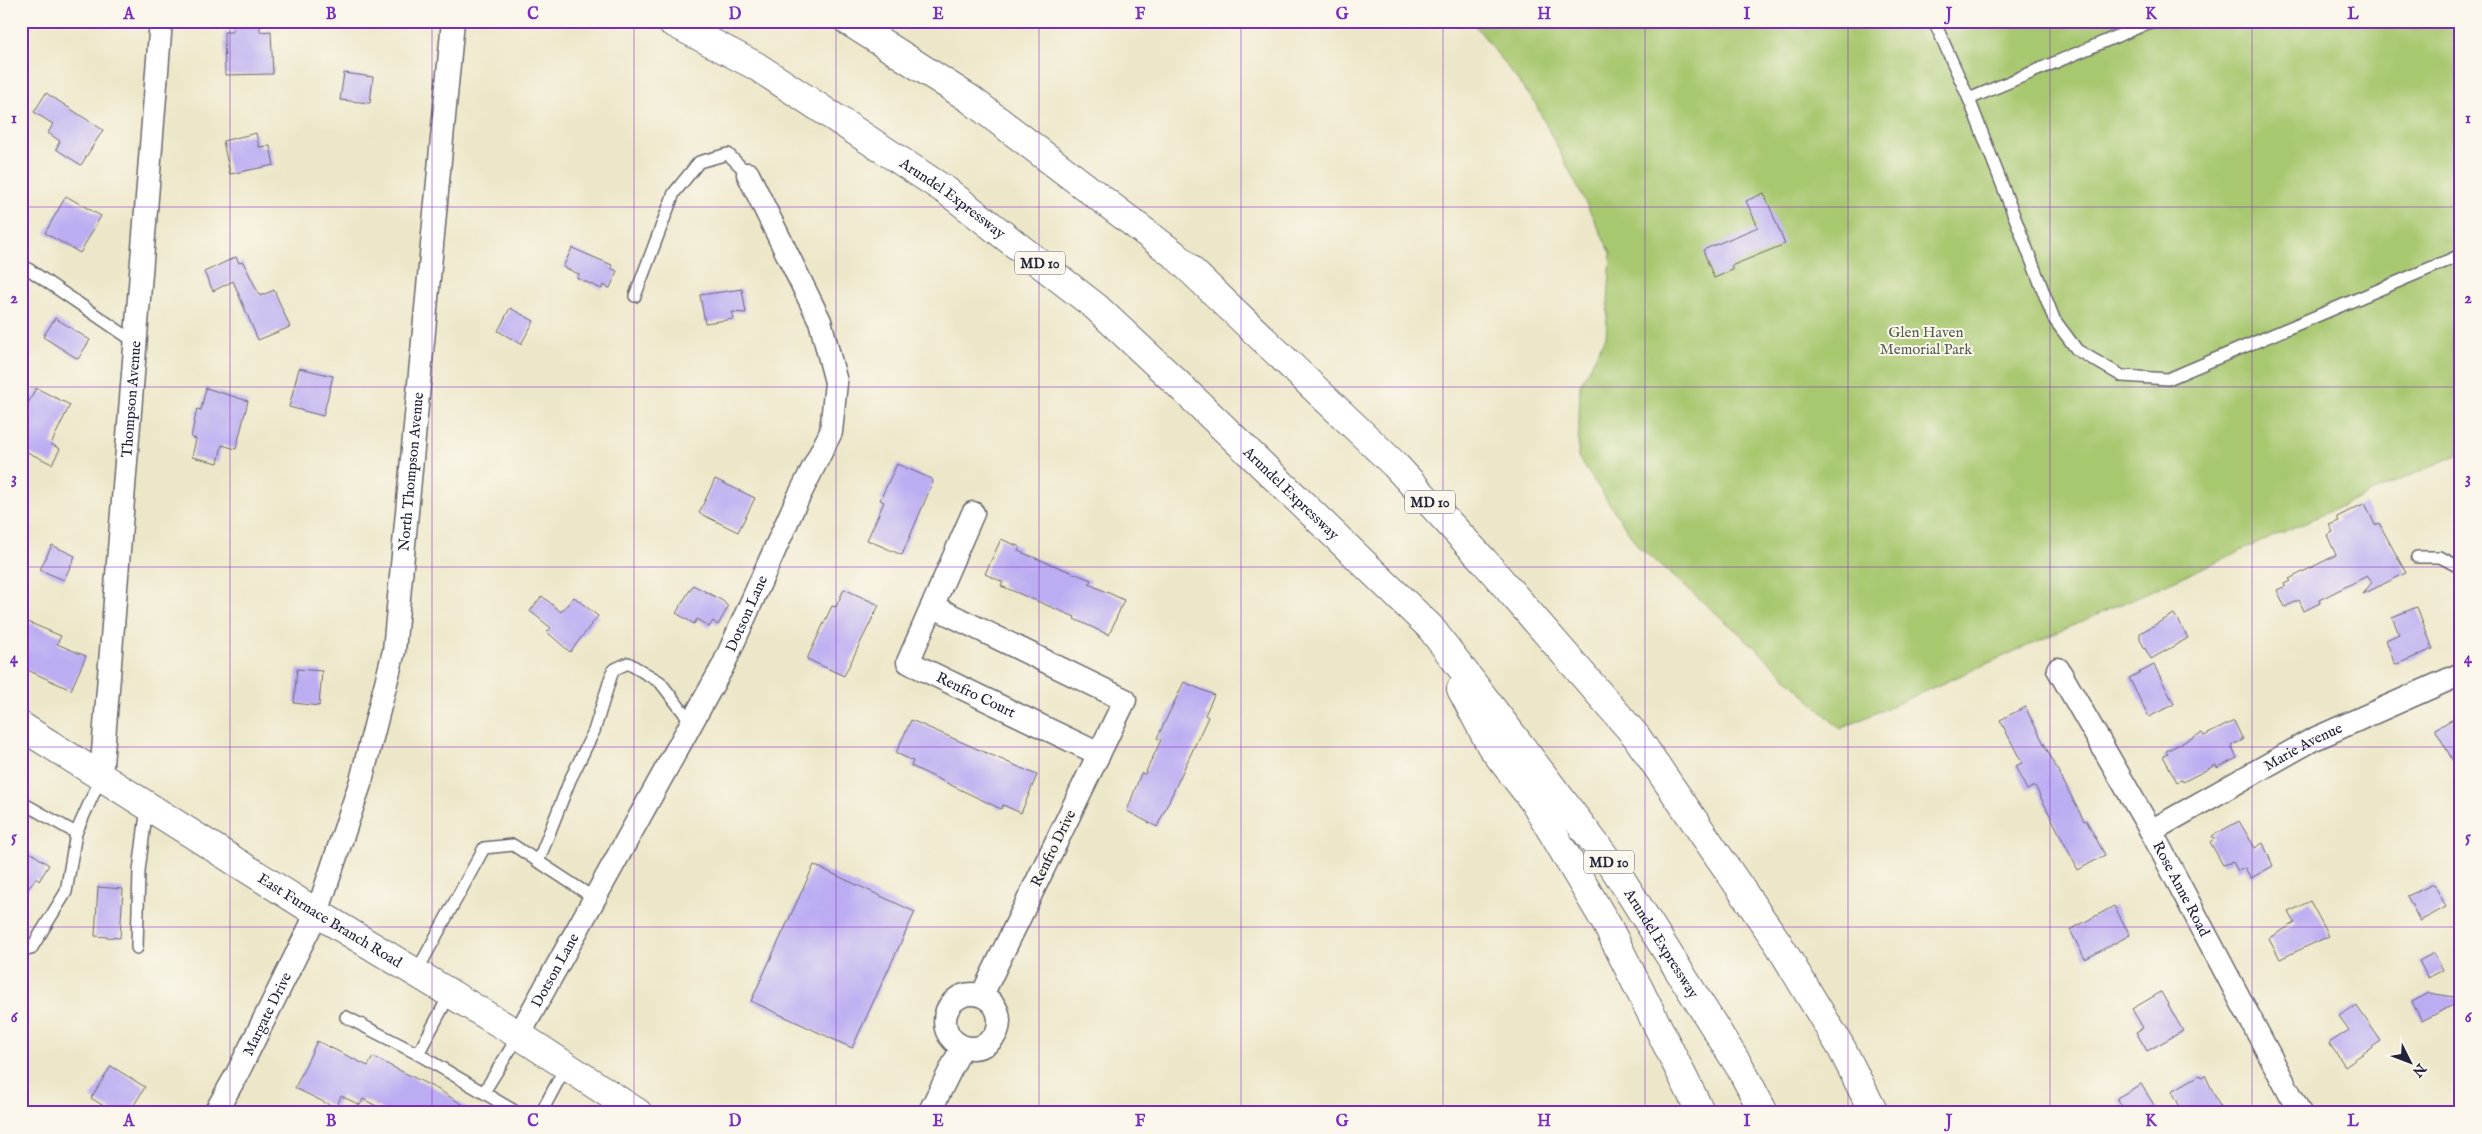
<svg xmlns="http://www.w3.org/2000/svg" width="2482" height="1134" viewBox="0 0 2482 1134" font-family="'IM FELL English',serif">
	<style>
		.green { fill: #a8c870; stroke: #657556 }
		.building { fill: #bcadf2 }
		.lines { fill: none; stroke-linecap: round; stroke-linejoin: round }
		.lane-casing { stroke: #69676d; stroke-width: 14 }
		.street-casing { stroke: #69676d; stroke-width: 25 }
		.secondary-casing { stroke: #69676d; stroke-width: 30 }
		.highway-casing { stroke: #69676d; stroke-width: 30 }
		.lane { stroke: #fff; stroke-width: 11 }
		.street { stroke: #fff; stroke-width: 22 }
		.secondary { stroke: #fff; stroke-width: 28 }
		.highway { stroke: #fff; stroke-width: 28 }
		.grid { fill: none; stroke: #7b2cbf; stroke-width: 1; stroke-opacity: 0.55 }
		.labels { text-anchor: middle; stroke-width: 4; stroke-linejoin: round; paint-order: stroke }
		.shield { fill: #fbf7ec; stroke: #636270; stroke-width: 1 }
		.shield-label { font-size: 14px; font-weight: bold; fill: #22223b }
		.street-label { font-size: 15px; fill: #22223b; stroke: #fbf7ec }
		.park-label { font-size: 15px; fill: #515c4e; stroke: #fbf7ec }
		.neatline { fill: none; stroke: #7b2cbf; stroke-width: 2 }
		.grid-label { font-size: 16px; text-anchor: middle; font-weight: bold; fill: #7b2cbf }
	</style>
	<rect width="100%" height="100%" fill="#fbf7ec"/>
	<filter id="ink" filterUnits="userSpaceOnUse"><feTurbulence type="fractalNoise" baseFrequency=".02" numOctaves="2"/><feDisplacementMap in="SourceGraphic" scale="10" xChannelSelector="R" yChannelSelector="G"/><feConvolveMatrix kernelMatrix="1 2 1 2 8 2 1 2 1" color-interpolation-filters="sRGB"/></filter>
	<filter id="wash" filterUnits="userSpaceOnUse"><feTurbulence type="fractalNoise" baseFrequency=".0096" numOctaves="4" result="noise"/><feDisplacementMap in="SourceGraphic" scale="20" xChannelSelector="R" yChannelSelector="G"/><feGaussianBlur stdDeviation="1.12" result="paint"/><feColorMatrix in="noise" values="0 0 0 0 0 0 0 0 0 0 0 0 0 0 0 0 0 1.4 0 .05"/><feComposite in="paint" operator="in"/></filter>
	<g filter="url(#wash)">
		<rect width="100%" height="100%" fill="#ede7c9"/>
		<polygon class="green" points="1472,21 2461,21 2461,453 1840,729 1747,640 1638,546 1578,457 1580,385 1606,337 1611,253 1535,103"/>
		<g id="blocks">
			<g class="building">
				<polygon points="232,21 260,21 260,32 271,31 273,74 225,75 224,32 233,32"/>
				<polygon points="344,73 373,77 370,103 340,100"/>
				<polygon points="46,93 103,130 81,165 56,149 60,141 48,133 53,124 34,112"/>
				<polygon points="256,133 259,147 270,146 274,165 230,174 223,141"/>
				<polygon points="1764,193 1785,244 1731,266 1733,270 1714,278 1703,250 1758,227 1746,201"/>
				<polygon points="66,196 101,216 80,253 45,233"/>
				<polygon points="572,248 612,265 611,268 617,271 610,288 603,285 602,289 577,278 579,274 563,267"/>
				<polygon points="236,257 239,263 243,262 260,296 274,290 290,327 258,340 233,281 213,291 204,272"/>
				<polygon points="742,289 746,313 732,312 734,319 705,323 700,295"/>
				<polygon points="510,308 534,321 521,344 498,331"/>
				<polygon points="55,318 90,340 78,359 43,337"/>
				<polygon points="299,368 333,376 323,416 289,407"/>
				<polygon points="36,388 70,405 51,444 60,449 52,464 21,449 21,417"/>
				<polygon points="206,388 248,401 236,449 222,445 218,463 192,457 196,439 191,437 197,409 201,410"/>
				<polygon points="897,464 932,479 933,482 902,555 867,540 884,502 880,500"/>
				<polygon points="715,479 755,498 738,532 699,513"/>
				<polygon points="2365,503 2375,525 2379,523 2406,573 2363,594 2372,582 2367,576 2319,600 2320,603 2304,611 2299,600 2285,607 2277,590 2286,586 2285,584 2291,581 2289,579 2336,555 2327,535 2333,532 2329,525 2339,521 2337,517"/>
				<polygon points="1001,539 1020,547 1018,551 1091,580 1089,584 1124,600 1109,635 1074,619 1075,617 1001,586 1003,582 985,574"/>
				<polygon points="52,545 75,556 64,580 40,570"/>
				<polygon points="693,585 723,601 728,607 718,625 713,621 709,627 697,619 694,624 676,613"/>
				<polygon points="844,589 879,605 844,676 807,659 832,606 836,607"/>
				<polygon points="542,596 561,612 574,597 598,616 570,652 547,632 551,628 530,611"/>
				<polygon points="2417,607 2433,649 2395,665 2386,640 2399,634 2392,617"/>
				<polygon points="2174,614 2188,638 2151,659 2140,640 2140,633"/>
				<polygon points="21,619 61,636 57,644 86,656 71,690 21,667"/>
				<polygon points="2154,665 2174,704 2149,717 2129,678"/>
				<polygon points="297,669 322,671 319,706 294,703"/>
				<polygon points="1184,682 1214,695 1205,715 1208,717 1157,827 1127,811 1141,773 1145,774 1161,740 1157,738"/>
				<polygon points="2025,707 2084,821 2086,820 2105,855 2078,870 2035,786 2027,790 2015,766 2022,763 2000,720"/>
				<polygon points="2461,715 2461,775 2435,729"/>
				<polygon points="911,720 1037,775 1021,813 1003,805 1001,809 911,766 913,761 896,753"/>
				<polygon points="2234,721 2243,740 2231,746 2237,758 2217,768 2216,765 2183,782 2182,780 2177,782 2163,756 2168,754 2166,751 2202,733 2204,736"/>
				<polygon points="2239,821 2255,848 2263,843 2273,866 2251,878 2245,868 2238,871 2233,862 2223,865 2210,842 2214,839 2212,836"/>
				<polygon points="21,846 49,865 39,881 36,878 21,899"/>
				<polygon points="814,865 915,912 852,1048 751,1001"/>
				<polygon points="2434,884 2446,907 2420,921 2407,896"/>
				<polygon points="98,887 123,889 120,938 95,936"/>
				<polygon points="2310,901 2329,936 2280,959 2269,938 2295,923 2289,912"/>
				<polygon points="2114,906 2130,935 2085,959 2070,930"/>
				<polygon points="2434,953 2443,970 2428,978 2419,961"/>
				<polygon points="2161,992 2183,1031 2147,1051 2136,1032 2143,1028 2132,1009"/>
				<polygon points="2429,993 2461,998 2461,1001 2422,1021 2412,1002"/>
				<polygon points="2356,1005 2381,1041 2345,1066 2329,1043 2349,1030 2339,1016"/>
				<polygon points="317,1041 368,1066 373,1057 439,1090 476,1113 390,1113 363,1099 360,1105 341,1096 336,1108 295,1088"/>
				<polygon points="111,1066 145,1087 129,1113 115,1113 91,1098"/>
				<polygon points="2200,1075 2201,1077 2205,1075 2223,1113 2185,1113 2180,1107 2172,1091"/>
				<polygon points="2141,1084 2159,1113 2126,1113 2117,1098"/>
			</g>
		</g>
	</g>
	<g filter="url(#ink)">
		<use href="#blocks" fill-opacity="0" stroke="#69676d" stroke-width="1"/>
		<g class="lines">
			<g class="lane-casing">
				<g id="lane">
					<polyline points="1934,21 1969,99"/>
					<polyline points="2153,21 1969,99 2054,319 2077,350 2122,376 2168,379 2461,255"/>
					<polyline points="21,264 135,342"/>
					<polyline points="635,296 674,193 699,162 728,154 748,174"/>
					<polyline points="2417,557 2440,557 2461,568"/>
					<polyline points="21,802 76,833"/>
					<polyline points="538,862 570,780 594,731 613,670 628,663 660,682 691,722"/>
					<polyline points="137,948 139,871 147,806"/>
					<polyline points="31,949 66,892 76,833 101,777"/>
					<polyline points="416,973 484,848 513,845 594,898"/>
					<polyline points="450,994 418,1054 518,1113"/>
					<polyline points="346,1017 418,1054"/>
					<polyline points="484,1092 519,1035"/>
					<polyline points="541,1113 566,1066"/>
				</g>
			</g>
			<g class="street-casing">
				<g id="street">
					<path id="s1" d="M973 513 908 662 1099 754"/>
					<polyline points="932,606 1125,700 982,995"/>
					<path id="s2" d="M2058 669 2151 831 2300 1113"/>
					<path id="s3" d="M101 777 161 21"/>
					<path id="s4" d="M2151 831 2312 740 2461 674"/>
					<circle cx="972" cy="1021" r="27"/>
					<path id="s5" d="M519 1035 723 666 795 504 831 432 836 382 820 321 748 174"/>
					<path id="s6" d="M215 1113 237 1074 317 913 361 781 394 651 453 21"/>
					<polyline points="929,1113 962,1047"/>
				</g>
			</g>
			<g class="secondary-casing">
				<g id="secondary">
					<path id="s7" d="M21 726 317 913 519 1035 638 1113"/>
				</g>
			</g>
			<g class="highway-casing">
				<g id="highway">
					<path id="s8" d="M670 21 756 66 948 192 1096 307 1177 383 1430 627 1616 871 1741 1069 1764 1113"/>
					<polyline points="848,21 970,99 1175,255 1395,465 1484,561 1636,736 1778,943 1842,1049 1874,1113"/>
					<polyline points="1461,689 1491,746 1535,803 1607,925 1701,1113"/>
				</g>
			</g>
			<use href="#lane" class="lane"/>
			<use href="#street" class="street"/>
			<use href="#secondary" class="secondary"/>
			<use href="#highway" class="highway"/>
		</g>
	</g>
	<path class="grid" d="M230 21V1113M432 21V1113M634 21V1113M836 21V1113M1039 21V1113M1241 21V1113M1443 21V1113M1645 21V1113M1848 21V1113M2050 21V1113M2252 21V1113M21 207H2461M21 387H2461M21 567H2461M21 747H2461M21 927H2461"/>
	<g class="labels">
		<g class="shield">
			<rect x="1015" y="251.5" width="50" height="23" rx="4"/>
			<rect x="1405" y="490.5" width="50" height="23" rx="4"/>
			<rect x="1584" y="850.5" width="50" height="23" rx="4"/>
		</g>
		<g class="shield-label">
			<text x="1040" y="268">MD 10</text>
			<text x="1430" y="507">MD 10</text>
			<text x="1609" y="867">MD 10</text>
		</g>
		<g class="street-label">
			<text dy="5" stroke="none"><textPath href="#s8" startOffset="334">Arundel Expressway</textPath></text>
			<text dy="5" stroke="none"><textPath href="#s3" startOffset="379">Thompson Avenue</textPath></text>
			<text dy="5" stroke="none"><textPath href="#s6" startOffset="678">North Thompson Avenue</textPath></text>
			<text dy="5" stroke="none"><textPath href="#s8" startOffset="784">Arundel Expressway</textPath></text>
			<text dy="5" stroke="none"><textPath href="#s5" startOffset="479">Dotson Lane</textPath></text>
			<text dy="5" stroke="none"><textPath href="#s1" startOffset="238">Renfro Court</textPath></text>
			<text dy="5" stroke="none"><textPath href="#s4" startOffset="174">Marie Avenue</textPath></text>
			<text transform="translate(1053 848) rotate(-64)" y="5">Renfro Drive</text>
			<text dy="5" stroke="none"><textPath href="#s2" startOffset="252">Rose Anne Road</textPath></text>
			<text dy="5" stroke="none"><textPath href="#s7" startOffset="365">East Furnace Branch Road</textPath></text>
			<text dy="5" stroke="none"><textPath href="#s8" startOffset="1369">Arundel Expressway</textPath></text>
			<text dy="5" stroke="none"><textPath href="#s5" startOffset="74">Dotson Lane</textPath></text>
			<text dy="5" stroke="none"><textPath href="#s6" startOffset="112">Margate Drive</textPath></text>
		</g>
		<g class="park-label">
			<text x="1926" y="337">Glen Haven<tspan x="1926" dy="17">Memorial Park</tspan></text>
		</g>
	</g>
	<rect width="2482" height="1134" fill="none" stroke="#fbf7ec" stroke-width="55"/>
	<g transform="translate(2410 1062) rotate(132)" stroke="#fbf7ec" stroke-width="4" paint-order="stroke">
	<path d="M0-4L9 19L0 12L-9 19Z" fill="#22223b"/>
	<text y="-8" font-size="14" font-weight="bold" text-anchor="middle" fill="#22223b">N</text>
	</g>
	<rect x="28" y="28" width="2426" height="1078" class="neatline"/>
	<g class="grid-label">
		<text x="129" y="19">A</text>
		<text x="331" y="19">B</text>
		<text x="533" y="19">C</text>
		<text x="735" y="19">D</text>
		<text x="938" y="19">E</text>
		<text x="1140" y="19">F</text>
		<text x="1342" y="19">G</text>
		<text x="1544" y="19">H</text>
		<text x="1747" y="19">I</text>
		<text x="1949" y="19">J</text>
		<text x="2151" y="19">K</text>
		<text x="2353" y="19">L</text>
		<text x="14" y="123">1</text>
		<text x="2468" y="123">1</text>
		<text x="14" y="303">2</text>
		<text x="2468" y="303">2</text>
		<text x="14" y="483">3</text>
		<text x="2468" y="483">3</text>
		<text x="14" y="663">4</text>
		<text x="2468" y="663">4</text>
		<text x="14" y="842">5</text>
		<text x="2468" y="842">5</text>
		<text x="14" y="1022">6</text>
		<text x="2468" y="1022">6</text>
		<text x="129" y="1126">A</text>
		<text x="331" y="1126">B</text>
		<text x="533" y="1126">C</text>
		<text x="735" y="1126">D</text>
		<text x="938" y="1126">E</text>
		<text x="1140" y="1126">F</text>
		<text x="1342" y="1126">G</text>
		<text x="1544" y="1126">H</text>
		<text x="1747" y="1126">I</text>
		<text x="1949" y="1126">J</text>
		<text x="2151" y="1126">K</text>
		<text x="2353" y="1126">L</text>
	</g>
</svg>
